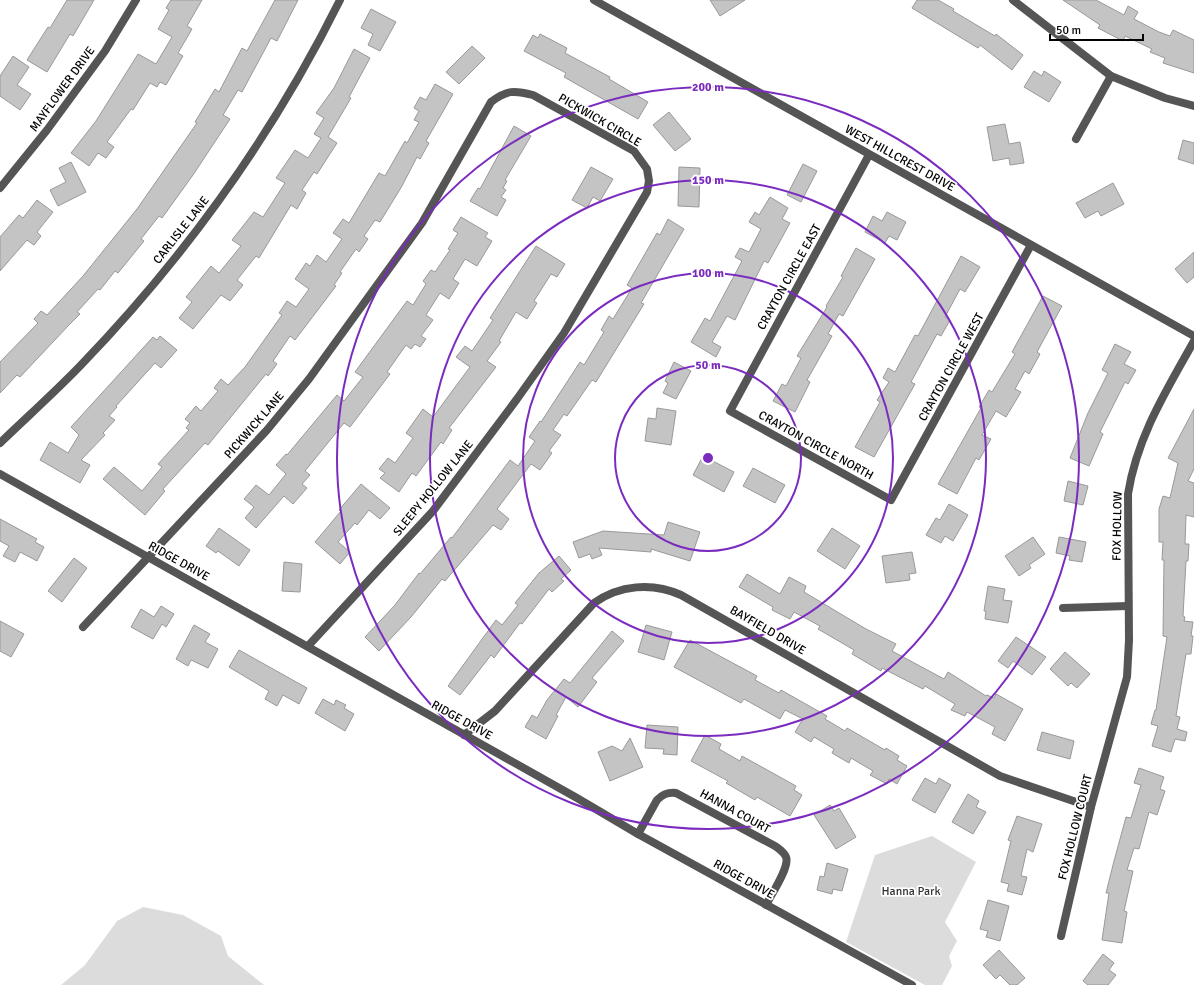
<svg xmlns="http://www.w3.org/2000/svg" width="1194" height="985" viewBox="0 0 1194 985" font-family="Signika,sans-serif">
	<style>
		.green { fill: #dcdcdc }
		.building { fill: #c4c4c4; stroke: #999 }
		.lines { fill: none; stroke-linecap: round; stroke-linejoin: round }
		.minor { stroke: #555; stroke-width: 8 }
		.tertiary { stroke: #555; stroke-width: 8 }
		.ring { fill: none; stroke: #7b2cbf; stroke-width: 2 }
		.labels { text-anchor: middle; stroke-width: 3.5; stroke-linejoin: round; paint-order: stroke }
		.street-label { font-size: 12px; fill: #000; stroke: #fff }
		.park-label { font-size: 12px; fill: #333; stroke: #fff }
		.centre { fill: #7b2cbf; stroke: #fff; stroke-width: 2 }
		.ring-label { font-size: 12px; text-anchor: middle; font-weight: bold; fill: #7b2cbf; stroke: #fff; stroke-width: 3.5; stroke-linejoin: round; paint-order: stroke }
	</style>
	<rect width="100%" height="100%" fill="#fff"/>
	<g class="green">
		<polygon points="932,836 976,862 945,922 957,941 949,956 952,966 942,985 925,985 846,942 875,855"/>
		<polygon points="143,907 183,915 221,936 228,956 264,985 61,985 85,965 117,921"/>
	</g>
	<g class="building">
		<polygon points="67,0 94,0 73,36 70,34 47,72 27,60 48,27 50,28"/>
		<polygon points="171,0 202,0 187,26 192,29 178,53 183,56 166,85 160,82 157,87 150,83 133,110 131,109 107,142 114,147 106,158 98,153 89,166 71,153 96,121 138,54 156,64 172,37 158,29 169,10 166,8"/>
		<polygon points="275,0 298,0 277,41 271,38 242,92 238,90 223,115 230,119 193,175 162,218 159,216 141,239 144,241 118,273 115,271 100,290 98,289 77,312 80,314 69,325 20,377 17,375 0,393 0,362 38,323 34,319 41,311 47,315 83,276 137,209 197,123 195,122 215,89 219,92 242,48 247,51"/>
		<polygon points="710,0 745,0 720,16"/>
		<polygon points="917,0 938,0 954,9 953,11 995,36 996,34 1023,55 1012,70 980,45 978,48 912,8"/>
		<polygon points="1063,0 1096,0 1124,15 1128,6 1138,12 1134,19 1159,32 1170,36 1173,30 1194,40 1194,73 1163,63 1165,58 1150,52 1152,49 1125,36 1123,41 1098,28 1100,25"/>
		<polygon points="371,9 396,22 380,51 368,45 373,34 361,28"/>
		<polygon points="540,34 567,48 565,53 610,77 609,79 648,102 638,119 564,77 566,73 524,51 533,35 538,38"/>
		<polygon points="472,46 485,58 459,84 446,72"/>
		<polygon points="354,49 370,58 349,97 351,98 328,137 337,143 317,174 314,172 302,190 306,193 297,209 291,205 259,258 256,256 237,280 243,285 230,301 221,295 193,329 179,318 192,302 186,297 211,266 219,273 241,246 232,240 254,212 263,217 285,183 276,178 295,150 308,158 321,138 314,134 324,118 316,113 334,88"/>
		<polygon points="13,56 29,67 17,85 31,94 20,110 0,96 0,76"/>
		<polygon points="1034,71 1042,76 1044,71 1061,82 1049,102 1024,87"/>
		<polygon points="435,84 453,94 426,141 429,143 420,159 417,157 402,186 380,222 375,220 364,236 368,239 359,252 356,249 340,272 342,273 334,285 336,286 295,340 290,336 273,361 277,364 268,376 266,374 208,445 205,443 163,489 165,491 145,515 103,479 114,467 142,491 162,467 158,464 189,430 186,428 190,423 185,419 196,406 201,411 218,391 214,388 221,379 228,385 245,367 282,315 279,313 287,301 296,307 309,289 295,279 306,263 310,266 317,255 326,262 342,239 333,233 343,219 349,223 379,173 385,176 405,141 407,143 419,122 414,120 419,111 414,108 420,97 426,100"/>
		<polygon points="669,112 691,139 675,151 653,125"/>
		<polygon points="1005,124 1009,144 1020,142 1024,163 1010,165 1009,158 993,161 987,127"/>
		<polygon points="514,126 531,136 505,180 507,181 503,188 506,190 501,197 506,200 497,216 470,201 478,188 480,189"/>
		<polygon points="1183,140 1194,143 1194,164 1178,159"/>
		<polygon points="71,162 86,192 58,206 50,190 66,182 59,168"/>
		<polygon points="803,164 817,171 801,202 787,195"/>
		<polygon points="591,167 613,179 600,201 593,197 587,208 572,200"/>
		<polygon points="679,167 700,168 699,207 678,206"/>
		<polygon points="1113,183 1124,204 1101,216 1098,211 1085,218 1076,203"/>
		<polygon points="770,197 788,208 782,219 790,223 768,263 764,261 735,320 727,316 712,342 721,347 716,357 691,342 705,318 710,321 742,261 735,257 740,248 749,252 761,229 749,222 755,212 759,215"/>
		<polygon points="37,200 53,212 37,232 41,236 34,245 27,240 0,271 0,237 19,215 23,218"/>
		<polygon points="887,212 906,222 897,240 889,236 885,243 865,232 873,216 882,221"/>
		<polygon points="461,217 488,233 485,237 492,241 477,266 465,259 453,279 459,283 449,299 440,293 426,315 433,320 421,336 426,339 420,347 415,344 411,349 406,345 387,372 390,374 350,427 344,423 305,471 310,475 302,484 307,488 293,504 284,496 256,528 245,518 254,507 244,499 256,485 269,495 286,474 276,465 286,454 287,455 337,395 344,401 363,377 355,372 407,301 413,305 426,284 423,281 431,270 435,272 450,250 448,249 458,233 453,230"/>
		<polygon points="668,219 684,229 641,303 644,304 596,382 592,380 567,416 564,414 553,430 561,435 549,451 552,453 540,470 531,464 497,509 509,519 501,530 493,525 445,581 442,579 411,617 379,651 365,637 395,605 419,573 420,574 451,537 452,538 510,460 518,466 535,441 529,437 540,421 541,422 580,362 584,365 604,332 601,330 609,316 613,319 632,288 627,285 657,233 660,235"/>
		<polygon points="536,246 565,264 557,277 551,274 534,301 537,303 527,319 516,312 499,341 501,342 487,361 496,367 449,428 452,430 443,444 441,442 416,476 412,473 399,492 380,478 385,473 379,469 388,458 395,463 413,438 406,433 423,409 433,417 470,367 456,357 465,346 472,351 493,320 490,318"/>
		<polygon points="856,248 875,259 843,316 839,314 828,334 832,336 807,380 810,382 795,412 773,401 782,384 786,386 801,358 797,356 827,307 826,306 843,277 841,276"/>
		<polygon points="1194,252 1194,277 1187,283 1175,269"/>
		<polygon points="961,256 980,267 965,292 960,289 945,317 950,320 941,336 937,334 911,382 915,384 874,457 855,447 880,402 877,400 889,382 883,378 888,368 895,372 915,335 918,336"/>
		<polygon points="1043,296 1062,306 1037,352 1040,354 1029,374 1025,371 1015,389 1021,392 1006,417 996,411 982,435 991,439 979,460 976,458 957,494 938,484 981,408 979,407 989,390 992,392 1015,354 1012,352"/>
		<polygon points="160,336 177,350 161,368 155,363 116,406 117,407 109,416 115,420 103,433 105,435 81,460 90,465 80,483 40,460 50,442 68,453 79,435 71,427 153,337 157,340"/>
		<polygon points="1115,344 1131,352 1124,364 1136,370 1128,384 1125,382 1100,432 1103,434 1089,466 1070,458 1088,413 1108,373 1102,370"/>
		<polygon points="674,362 691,371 676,399 663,393 668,383 665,381"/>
		<polygon points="657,408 676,411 671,445 645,441 648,418 656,419"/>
		<polygon points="1194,409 1194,469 1188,481 1194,483 1194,517 1186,515 1185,544 1189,544 1188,561 1186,561 1183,616 1185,617 1184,621 1193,622 1191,636 1193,636 1191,654 1186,654 1176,716 1180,717 1177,729 1187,732 1185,741 1175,739 1171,752 1152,746 1158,726 1151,724 1155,710 1156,710 1167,637 1163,636 1164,560 1162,560 1163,542 1159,542 1159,509 1163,496 1170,498 1178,463 1168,458"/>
		<polygon points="703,456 734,472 724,492 693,475"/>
		<polygon points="753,468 785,485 775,503 743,486"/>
		<polygon points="1068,481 1088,486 1083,505 1064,501"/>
		<polygon points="361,484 390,508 380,519 369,510 357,525 355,523 338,542 350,552 340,564 315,542 341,511 339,510"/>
		<polygon points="949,504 968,515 953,541 945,536 941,543 926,535 936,518 940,520"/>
		<polygon points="0,519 37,539 35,542 44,547 37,561 20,552 15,562 3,556 9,546 0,541"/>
		<polygon points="668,522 700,532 690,561 651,549 651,552 599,548 602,555 592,559 590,554 579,558 573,542 603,531 664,535"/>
		<polygon points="219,528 250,550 239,566 218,551 216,553 206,546"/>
		<polygon points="832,528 860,546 845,569 817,551"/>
		<polygon points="1033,537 1045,554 1029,565 1031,568 1019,576 1005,556"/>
		<polygon points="1059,537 1086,542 1082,562 1069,560 1070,556 1056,553"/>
		<polygon points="912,552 916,573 909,574 910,580 886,583 882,556"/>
		<polygon points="559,556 571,570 561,579 564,581 552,592 549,589 522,624 520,623 494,658 491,655 460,695 448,686 496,620 502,625 518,605 515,603 539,573"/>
		<polygon points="74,558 87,568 62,602 48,591"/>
		<polygon points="284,562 302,564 300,592 282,591"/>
		<polygon points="747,574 780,594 789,577 806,586 804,592 866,629 896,644 892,651 944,679 948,672 986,696 987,695 994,698 996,694 1023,709 1005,741 992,734 995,727 967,712 965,716 951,710 955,704 925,686 923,689 882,668 881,671 852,654 854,650 818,629 820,626 794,612 790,619 772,610 773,607 739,587"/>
		<polygon points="988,586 1005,589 1003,600 1012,601 1008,623 985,619 986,611 984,611"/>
		<polygon points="161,606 174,614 166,627 162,624 153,639 131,627 141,609 154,617"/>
		<polygon points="0,621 24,634 11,657 0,651"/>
		<polygon points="194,625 210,634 205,642 218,649 208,668 191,660 188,666 176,659"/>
		<polygon points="646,625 672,632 664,660 638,652"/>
		<polygon points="612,631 624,641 592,678 597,682 578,707 566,697 556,715 558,716 546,739 525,727 532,715 537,718 547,700 564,679 570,683"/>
		<polygon points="1016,637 1046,657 1032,675 1013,661 1008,668 998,661"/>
		<polygon points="690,640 757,676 755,680 779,693 781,690 827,716 825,719 845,731 847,728 885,750 886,748 899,756 897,760 907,766 897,784 889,779 887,784 870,775 873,771 851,758 849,763 832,753 834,749 814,737 811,742 795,732 803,719 785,710 780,719 744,699 741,703 674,667"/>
		<polygon points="239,650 307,688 299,704 283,695 277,706 265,699 269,691 229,667"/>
		<polygon points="1065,652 1090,674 1077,688 1071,683 1068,686 1050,669"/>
		<polygon points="323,699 334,705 336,700 346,705 344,708 354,714 345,731 315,713"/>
		<polygon points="647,725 678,727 677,755 663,754 664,749 645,748"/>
		<polygon points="1042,732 1074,741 1070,759 1037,750"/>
		<polygon points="705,735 721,744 719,749 740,761 742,756 796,786 794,790 802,795 790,816 757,797 755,800 726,783 728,781 691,761"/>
		<polygon points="630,738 643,767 610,781 598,752 612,746 622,751"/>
		<polygon points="1139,768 1164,777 1160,789 1165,791 1157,815 1149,812 1139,849 1134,848 1127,870 1133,871 1124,911 1127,912 1122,943 1102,940 1109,893 1106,893 1114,861 1126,817 1131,818 1141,785 1134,783"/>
		<polygon points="925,778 936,784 939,778 951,785 935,813 912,800"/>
		<polygon points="968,794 979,801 976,807 986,812 973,834 952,822"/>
		<polygon points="830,805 834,811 839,808 856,837 836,849 814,815"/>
		<polygon points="1017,816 1042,824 1033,852 1027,849 1021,876 1027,877 1022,895 1007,891 1009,884 1001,882 1011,841 1008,840"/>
		<polygon points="827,863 848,869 842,891 833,889 832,894 817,890 820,876 824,877"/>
		<polygon points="988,900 1009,906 1000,941 986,937 988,931 980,929"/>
		<polygon points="999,950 1025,978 1017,985 1010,985 1000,975 996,979 983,965"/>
		<polygon points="1103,954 1114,963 1109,970 1116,975 1108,985 1088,985 1083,981"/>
	</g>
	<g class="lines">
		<g class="minor">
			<polyline points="1013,0 1111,76 1165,98 1194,106"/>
			<polyline points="1076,139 1111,76"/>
			<polyline points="869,155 730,411 891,500 1031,245"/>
			<polyline points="0,188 47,130 105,51 136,0"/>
			<path d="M0 443C27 417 55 392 81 365 185 257 273 135 340 0"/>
			<polyline points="1063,608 1128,606"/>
			<path d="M83 627 267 430 309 379 422 223 491 102C507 90 514 90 533 95L634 151 647 169 649 181 647 192 564 333 517 399 433 511 308 646"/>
			<path d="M464 735 495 711 594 603C619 585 652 582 681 595L1000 776 1091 807"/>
			<path d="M638 834 657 800C663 794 668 792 676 793L775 846C779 849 784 852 786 857 790 867 771 895 766 905"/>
			<path d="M1061 936 1091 807 1127 677 1129 640 1128 494C1137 437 1166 391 1194 341"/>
		</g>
		<g class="tertiary">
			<polyline points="594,0 1194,336"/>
			<polyline points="0,474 577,798 638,834 912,985"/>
		</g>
	</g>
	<g class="ring">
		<circle cx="708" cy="458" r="93"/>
		<circle cx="708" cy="458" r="185"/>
		<circle cx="708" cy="458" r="278"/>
		<circle cx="708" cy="458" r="371"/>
	</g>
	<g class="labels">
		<g class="street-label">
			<text transform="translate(62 89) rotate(-54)" y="4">MAYFLOWER DRIVE</text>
			<text transform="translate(600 120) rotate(30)" y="4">PICKWICK CIRCLE</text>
			<text transform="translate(900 158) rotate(29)" y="4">WEST HILLCREST DRIVE</text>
			<text transform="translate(181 230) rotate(-52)" y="4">CARLISLE LANE</text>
			<text transform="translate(789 277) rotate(-61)" y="4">CRAYTON CIRCLE EAST</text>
			<text transform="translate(951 367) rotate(-61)" y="4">CRAYTON CIRCLE WEST</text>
			<text transform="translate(254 425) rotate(-49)" y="4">PICKWICK LANE</text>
			<text transform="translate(816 445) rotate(29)" y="4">CRAYTON CIRCLE NORTH</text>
			<text transform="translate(433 488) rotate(-51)" y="4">SLEEPY HOLLOW LANE</text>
			<text transform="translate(1117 526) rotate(-89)" y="4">FOX HOLLOW</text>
			<text transform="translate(179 561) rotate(29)" y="4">RIDGE DRIVE</text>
			<text transform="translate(768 630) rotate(30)" y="4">BAYFIELD DRIVE</text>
			<text transform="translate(462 720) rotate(29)" y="4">RIDGE DRIVE</text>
			<text transform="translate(735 811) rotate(29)" y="4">HANNA COURT</text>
			<text transform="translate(1075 827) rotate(-76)" y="4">FOX HOLLOW COURT</text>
			<text transform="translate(744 879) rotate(29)" y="4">RIDGE DRIVE</text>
		</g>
		<g class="park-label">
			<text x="911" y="895">Hanna Park</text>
		</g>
	</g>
	<circle cx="708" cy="458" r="6" class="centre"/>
	<g class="ring-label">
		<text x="708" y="91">200 m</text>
		<text x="708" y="184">150 m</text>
		<text x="708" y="277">100 m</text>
		<text x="708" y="369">50 m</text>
	</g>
	<path d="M1050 34v6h93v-6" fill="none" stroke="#000000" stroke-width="2"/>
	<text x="1056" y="34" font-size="12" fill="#000000" stroke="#ffffff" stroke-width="3" paint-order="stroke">50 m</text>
</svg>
